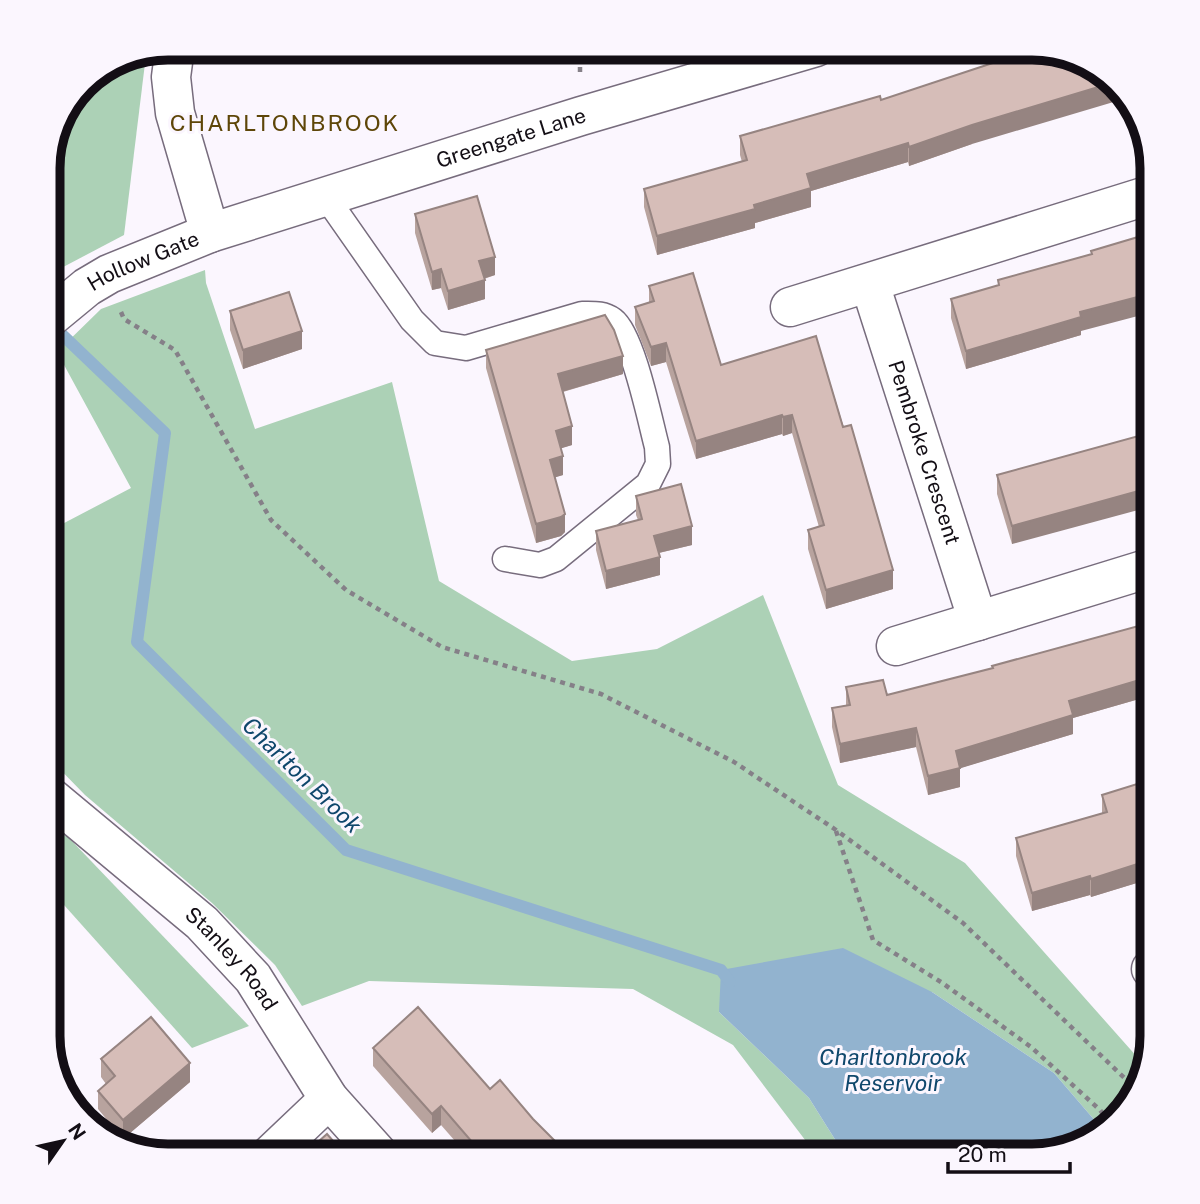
<svg xmlns="http://www.w3.org/2000/svg" width="1200" height="1204" viewBox="0 0 1200 1204" font-family="'Public Sans',sans-serif">
	<style>
		.green { fill: #acd1b6 }
		.water { fill: #92b3cf }
		.lines { fill: none; stroke-linecap: round; stroke-linejoin: round }
		.stream { stroke: #92b3cf; stroke-width: 12 }
		.lane-casing { stroke: #776c7d; stroke-width: 27 }
		.street-casing { stroke: #776c7d; stroke-width: 41 }
		.secondary-casing { stroke: #776c7d; stroke-width: 41 }
		.path { stroke: #858088; stroke-width: 4.5; stroke-dasharray: 5 5; stroke-linecap: butt }
		.lane { stroke: #fff; stroke-width: 24 }
		.street { stroke: #fff; stroke-width: 38 }
		.secondary { stroke: #fff; stroke-width: 38 }
		.wall { fill: #b8a39e }
		.shaded-wall { fill: #968481 }
		.building { fill: #d6bdb8; stroke: #968481; stroke-width: 2 }
		.labels { text-anchor: middle; stroke-width: 6; stroke-linejoin: round; paint-order: stroke }
		.street-label { font-size: 21px; fill: #130e15; stroke: #fbf6fe }
		.neighbourhood-label { font-size: 23px; letter-spacing: 2px; fill: #5e4608; stroke: #fbf6fe }
		.water-label { font-size: 23px; font-style: italic; fill: #0f476c; stroke: #fbf6fe }
		.rim { fill: none; stroke: #130e15; stroke-width: 9 }
	</style>
	<rect width="100%" height="100%" fill="#fbf6fe"/>
	<g class="green">
		<polygon points="146,55 124,235 48,275 48,159 59,115 88,77"/>
		<polygon points="205,270 206,283 255,429 392,382 439,581 572,661 657,649 763,595 838,785 965,863 1146,1067 1141,1089 1111,1127 1103,1130 1054,1073 932,992 719,1012 809,1098 846,1157 818,1157 733,1045 633,989 369,981 302,1006 275,965 212,903 85,795 47,756 47,532 131,488 57,352 101,309"/>
		<polygon points="47,815 249,1026 192,1048 47,886"/>
	</g>
	<polygon class="water" points="843,948 932,992 1054,1073 1103,1130 1033,1157 846,1157 809,1098 719,1012 721,970"/>
	<g class="lines">
		<polyline class="stream" points="50,323 165,433 137,642 346,850 721,970 730,982"/>
		<g class="lane-casing">
			<path id="lane" d="M326 197 412 320 435 343 466 348 582 314C594 314 603 313 613 320 633 335 650 421 657 447L658 464 648 484 556 559 540 565 505 559"/>
		</g>
		<g class="street-casing">
			<g id="street">
				<polyline points="175,47 171,77 175,113 210,233"/>
				<path id="s1" d="M870 284 978 621"/>
				<polyline points="790,307 1153,194"/>
				<polyline points="896,646 1153,567"/>
				<path id="s2" d="M47 794 202 923 253 978 329 1099 381 1157"/>
				<polyline points="1151,969 1153,969"/>
				<polyline points="268,1157 329,1099"/>
			</g>
		</g>
		<g class="secondary-casing">
			<g id="secondary">
				<path id="s3" d="M47 320 87 287 109 274 210 233 581 116 816 47"/>
			</g>
		</g>
		<g class="path">
			<polyline points="580,47 580,74"/>
			<polyline points="121,312 124,319 175,350 271,520 346,590 442,647 601,694 734,762 836,830 963,923 1139,1092"/>
			<polyline points="836,831 873,940 941,982 1031,1047 1100,1110 1112,1126"/>
		</g>
		<use href="#lane" class="lane"/>
		<use href="#street" class="street"/>
		<use href="#secondary" class="secondary"/>
	</g>
	<g class="wall">
		<polygon points="881,100 972,144 909,166 908,162 811,191 811,207 755,223 755,228 657,255 644,207 644,189 742,162 740,155 740,136"/>
		<polygon points="415,214 495,275 484,279 485,299 448,310 441,288 432,290 415,233"/>
		<polygon points="1148,234 1081,331 1081,335 966,369 951,318 951,299 998,286 998,280 1091,254 1091,251"/>
		<polygon points="649,286 721,365 816,336 893,589 826,609 808,549 808,530 819,527 792,433 783,436 782,434 696,459 666,362 651,366 635,325 635,307 649,303"/>
		<polygon points="230,311 302,349 243,369 230,330"/>
		<polygon points="486,350 623,374 563,392 572,445 561,448 563,475 555,477 565,532 561,536 536,543 486,368"/>
		<polygon points="1153,432 1012,544 997,494 997,475"/>
		<polygon points="636,496 692,545 659,553 660,575 606,589 596,550 596,531 638,520 636,515"/>
		<polygon points="1153,622 1153,695 1073,718 1073,734 960,768 960,787 928,795 916,747 840,763 832,727 832,708 846,705 846,687 887,695 992,668 992,666"/>
		<polygon points="1153,779 1153,878 1091,897 1090,895 1032,911 1016,856 1016,838 1102,813 1102,795"/>
		<polygon points="373,1048 490,1089 533,1119 571,1157 469,1157 441,1125 432,1133 373,1066"/>
		<polygon points="101,1059 190,1082 123,1139 98,1109 98,1091 106,1084 101,1077"/>
	</g>
	<g class="shaded-wall">
		<polygon points="1115,82 1123,89 1127,98 972,144 909,166 909,147 972,125"/>
		<polygon points="908,143 908,162 811,191 811,207 755,223 755,228 657,255 657,236 754,205 807,174"/>
		<polygon points="495,257 495,275 479,280 479,261"/>
		<polygon points="441,269 441,288 432,290 432,272"/>
		<polygon points="485,280 485,299 448,310 448,291"/>
		<polygon points="1153,293 1153,312 1081,331 1081,335 966,369 966,351 1080,312"/>
		<polygon points="302,331 302,349 243,369 243,350"/>
		<polygon points="666,343 666,362 651,366 651,347"/>
		<polygon points="623,356 623,374 558,393 558,374"/>
		<polygon points="782,415 782,434 696,459 696,441"/>
		<polygon points="792,415 792,433 783,436 783,417"/>
		<polygon points="572,426 572,445 556,450 556,431"/>
		<polygon points="563,456 563,475 550,479 550,460"/>
		<polygon points="1153,487 1153,506 1012,544 1012,526"/>
		<polygon points="565,514 565,532 561,536 536,543 536,524"/>
		<polygon points="692,526 692,545 654,554 654,536"/>
		<polygon points="660,557 660,575 606,589 606,571"/>
		<polygon points="893,570 893,589 826,609 826,590"/>
		<polygon points="1153,676 1153,695 1073,718 1073,734 958,769 960,768 960,787 928,795 928,776 956,751 1069,701"/>
		<polygon points="916,728 916,747 840,763 840,744"/>
		<polygon points="1153,859 1153,878 1091,897 1091,879"/>
		<polygon points="1090,876 1090,895 1032,911 1032,893"/>
		<polygon points="190,1063 190,1082 123,1139 123,1120"/>
		<polygon points="441,1106 441,1125 432,1133 432,1114"/>
	</g>
	<g class="building">
		<polygon points="1046,49 1085,59 1115,82 972,125 909,147 908,143 807,174 811,188 754,205 755,209 657,236 644,189 747,160 740,136 880,96 881,100 1032,50 1033,52"/>
		<polygon points="477,196 495,257 479,261 485,280 448,291 441,269 432,272 415,214"/>
		<polygon points="1148,234 1150,239 1153,238 1153,293 1080,312 1081,317 966,351 951,299 999,285 998,280 1092,254 1091,251"/>
		<polygon points="693,273 721,365 816,336 843,427 851,425 893,570 826,590 808,530 824,525 792,415 783,417 782,415 696,441 666,343 651,347 635,307 654,301 649,286"/>
		<polygon points="289,292 302,331 243,350 230,311"/>
		<polygon points="605,315 614,330 623,356 558,374 572,426 556,431 563,456 550,460 565,514 561,517 536,524 486,350"/>
		<polygon points="1153,432 1153,487 1012,526 997,475"/>
		<polygon points="681,484 692,526 654,536 660,557 606,571 596,531 642,519 636,496"/>
		<polygon points="1153,622 1153,676 1069,701 1073,715 956,751 960,768 928,776 916,728 840,744 832,708 850,705 846,687 883,680 887,695 993,668 992,666"/>
		<polygon points="1153,779 1153,859 1091,879 1090,876 1032,893 1016,838 1107,812 1102,795"/>
		<polygon points="418,1007 490,1089 500,1080 533,1119 571,1157 485,1157 441,1106 432,1114 373,1048"/>
		<polygon points="151,1017 190,1063 123,1120 98,1091 115,1076 101,1059"/>
		<polygon points="91,1109 126,1147 115,1145 81,1119"/>
		<polygon points="327,1134 347,1157 301,1157"/>
	</g>
	<g class="labels">
		<g class="street-label">
			<text dy="7" stroke="none"><textPath href="#s3" startOffset="502">Greengate Lane</textPath></text>
			<text dy="7" stroke="none"><textPath href="#s3" startOffset="114">Hollow Gate</textPath></text>
			<text dy="7" stroke="none"><textPath href="#s1" startOffset="177">Pembroke Crescent</textPath></text>
			<text dy="7" stroke="none"><textPath href="#s2" startOffset="248">Stanley Road</textPath></text>
		</g>
		<g class="neighbourhood-label">
			<text x="285" y="131">CHARLTONBROOK</text>
		</g>
		<g class="water-label">
			<text transform="translate(302 775) rotate(44)" y="8">Charlton Brook</text>
			<text x="893" y="1065">Charltonbrook<tspan x="893" dy="26">Reservoir</tspan></text>
		</g>
	</g>
	<path d="M0 0H1200V1204H0ZM168 60H1032A108 108 0 0 1 1140 168V1036A108 108 0 0 1 1032 1144H168A108 108 0 0 1 60 1036V168A108 108 0 0 1 168 60Z" fill="#fbf6fe" fill-rule="evenodd"/>
	<path class="rim" d="M168 60H1032A108 108 0 0 1 1140 168V1036A108 108 0 0 1 1032 1144H168A108 108 0 0 1 60 1036V168A108 108 0 0 1 168 60Z"/>
	<g transform="translate(63 1141) rotate(56)" stroke="#fbf6fe" stroke-width="5" paint-order="stroke">
	<path d="M0-5L12 26L0 18L-12 26Z" fill="#130e15"/>
	<text y="-10" font-size="19" font-weight="bold" text-anchor="middle" fill="#130e15">N</text>
	</g>
	<path d="M948 1162v10h122v-10" fill="none" stroke="#130e15" stroke-width="3.5"/>
	<text x="958" y="1162" font-size="21" fill="#130e15" stroke="#fbf6fe" stroke-width="5" paint-order="stroke">20 m</text>
</svg>
